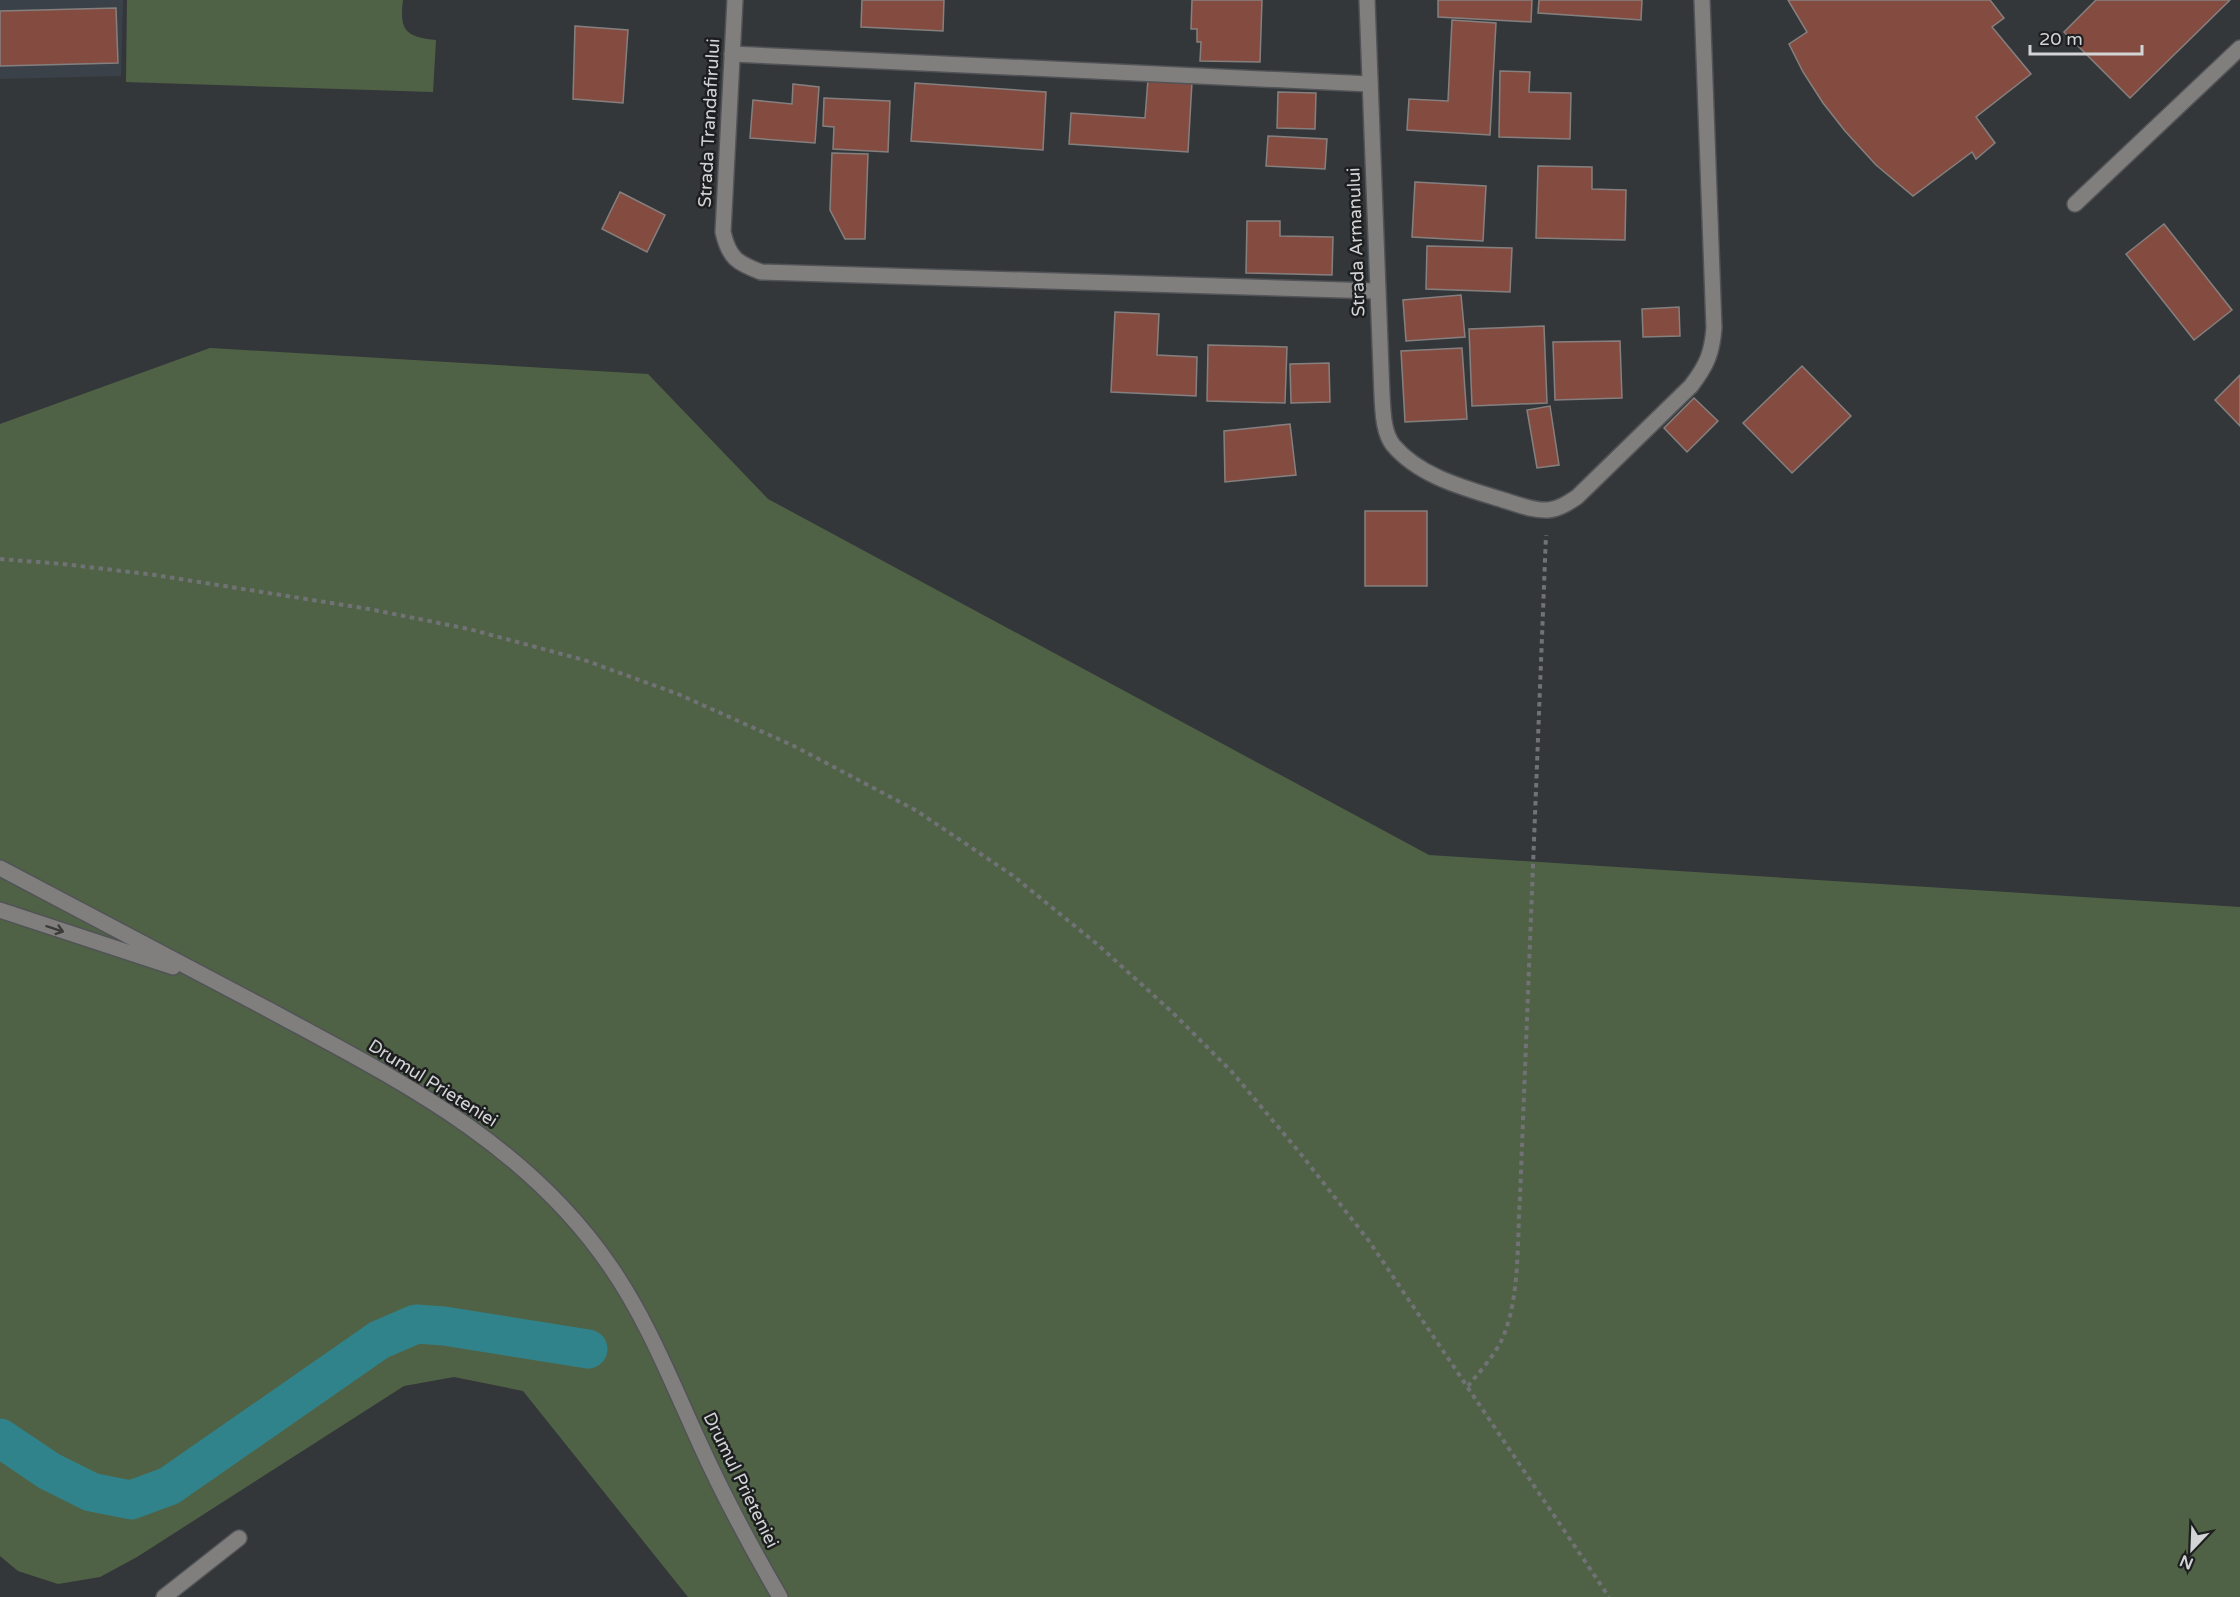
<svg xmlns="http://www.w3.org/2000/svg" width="2240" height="1597" viewBox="0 0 2240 1597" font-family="'Varela Round',sans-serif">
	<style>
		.built { fill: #3a4148 }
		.green { fill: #506246 }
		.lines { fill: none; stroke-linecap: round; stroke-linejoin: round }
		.canal { stroke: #31838b; stroke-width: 39 }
		.building { fill: #844c41; stroke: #85807f; stroke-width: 1.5 }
		.minor-casing { stroke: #515356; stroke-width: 18 }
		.path { stroke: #707275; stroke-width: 4; stroke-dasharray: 4.5 4.5; stroke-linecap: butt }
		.minor { stroke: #817f7e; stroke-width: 15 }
		.oneway { stroke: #3b3b3c }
		.labels { text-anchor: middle; stroke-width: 5; stroke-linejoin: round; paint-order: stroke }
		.street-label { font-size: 18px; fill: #d3d4d6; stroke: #1d1e20 }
	</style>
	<rect width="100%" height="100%" fill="#34373a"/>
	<polygon class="built" points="0,0 123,0 121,76 0,79"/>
	<g class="green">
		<path d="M127 0H403C399 31 406 37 436 40L433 92 126 82Z"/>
		<polygon points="210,348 648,374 768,499 1429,855 2240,907 2240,1597 688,1597 523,1391 454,1377 404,1386 137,1557 100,1577 58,1584 18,1571 0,1556 0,424"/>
	</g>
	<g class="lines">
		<polyline class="canal" points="0,1438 49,1471 91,1492 131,1500 169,1486 379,1340 416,1324 444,1326 588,1349"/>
	</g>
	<g class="building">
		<polygon points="862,0 944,0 943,31 861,27"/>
		<polygon points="1192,0 1262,0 1260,62 1200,61 1201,42 1197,42 1197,29 1191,29"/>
		<polygon points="1438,0 1532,0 1531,22 1438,17"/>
		<polygon points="1539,0 1642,0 1641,20 1538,13"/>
		<polygon points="1788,0 1990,0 2004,18 1992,27 2031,74 1976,117 1995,143 1976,159 1972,152 1913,196 1876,165 1845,131 1823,103 1803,72 1789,44 1807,32"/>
		<polygon points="2096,0 2230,0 2130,98 2064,32"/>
		<polygon points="116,8 118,63 0,66 0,11"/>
		<polygon points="1452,20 1496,23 1490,135 1407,130 1409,99 1448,101"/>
		<polygon points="575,26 628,30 623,103 573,99"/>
		<polygon points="1500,71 1530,72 1529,92 1571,93 1570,139 1499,137"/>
		<polygon points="1148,79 1192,82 1188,152 1069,144 1071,113 1145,118"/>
		<polygon points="915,83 1046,92 1043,150 911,141"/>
		<polygon points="793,84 819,87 815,143 750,138 753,100 792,104"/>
		<polygon points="1278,92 1316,93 1315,129 1277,128"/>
		<polygon points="824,98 890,101 888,152 833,149 834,127 823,126"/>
		<polygon points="1268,136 1327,139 1325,169 1266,166"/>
		<polygon points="832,153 868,154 865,239 845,239 830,210"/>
		<polygon points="1538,166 1592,167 1592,189 1626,190 1625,240 1536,238"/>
		<polygon points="1415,182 1486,186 1483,241 1412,237"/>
		<polygon points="620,192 665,215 647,252 602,229"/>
		<polygon points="1247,221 1280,221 1280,236 1333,237 1332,275 1246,273"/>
		<polygon points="2164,224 2232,310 2194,340 2126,254"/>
		<polygon points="1427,246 1512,248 1510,292 1426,289"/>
		<polygon points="1461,295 1465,337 1406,341 1403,300"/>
		<polygon points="1679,307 1680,336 1643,337 1642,309"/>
		<polygon points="1115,312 1159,314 1157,355 1197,357 1196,396 1111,392"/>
		<polygon points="1544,326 1547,403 1472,406 1469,329"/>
		<polygon points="1620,341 1622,398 1555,400 1553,342"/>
		<polygon points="1208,345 1287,347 1285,403 1207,401"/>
		<polygon points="1462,348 1467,419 1405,422 1401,351"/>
		<polygon points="1329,363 1330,402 1291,403 1290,364"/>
		<polygon points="1802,366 1851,416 1792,473 1743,423"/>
		<polygon points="2240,375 2240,426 2215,400"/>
		<polygon points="1694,398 1718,421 1687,452 1664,428"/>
		<polygon points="1550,406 1559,465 1537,468 1527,410"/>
		<polygon points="1290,424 1296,475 1225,482 1224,431"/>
		<rect x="1365" y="511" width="62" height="75"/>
	</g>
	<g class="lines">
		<g class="minor-casing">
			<g id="minor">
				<path d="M735 0 723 232C729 258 737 263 761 272L1376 291"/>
				<path d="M1367 0 1382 396C1383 411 1383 432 1393 445 1420 477 1465 488 1503 500 1517 504 1533 511 1548 510 1559 509 1568 503 1577 497L1691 386C1707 365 1712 353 1714 328L1702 0"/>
				<polyline points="732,54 1370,84"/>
				<polyline points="2075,204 2240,48"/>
				<path d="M0 868C90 916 181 963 271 1011 398 1080 525 1142 610 1266 648 1321 672 1383 700 1444 724 1497 751 1547 780 1597"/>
				<polyline points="0,910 173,967"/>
				<polyline points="164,1597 239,1538"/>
			</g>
		</g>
		<g class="path">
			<polyline points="0,559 63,564 155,575 369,609 469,629 584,660 678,694 794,746 917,811 1012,875 1097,944 1171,1011 1232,1072 1300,1153 1369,1241 1609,1597"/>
			<path d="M1468 1386C1481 1370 1498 1352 1505 1332 1520 1292 1517 1240 1520 1197L1546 535"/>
		</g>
		<use href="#minor" class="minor"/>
	</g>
	<defs><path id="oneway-shaft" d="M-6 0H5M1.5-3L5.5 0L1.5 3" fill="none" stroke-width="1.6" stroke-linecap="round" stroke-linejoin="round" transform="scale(1.5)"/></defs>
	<use class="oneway" href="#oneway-shaft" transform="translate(55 929) rotate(18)"/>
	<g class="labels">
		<g class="street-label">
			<text transform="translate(709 123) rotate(-87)" y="6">Strada Trandafirului</text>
			<text transform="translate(1356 242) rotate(-92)" y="6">Strada Armanului</text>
			<text transform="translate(433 1083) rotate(32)" y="6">Drumul Prieteniei</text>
			<text transform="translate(741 1480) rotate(64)" y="6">Drumul Prieteniei</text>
		</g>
	</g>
	<g transform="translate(2192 1549) rotate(203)" stroke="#1d1e20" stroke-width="4.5" paint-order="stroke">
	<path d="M0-4.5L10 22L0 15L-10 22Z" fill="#d3d4d6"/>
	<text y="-9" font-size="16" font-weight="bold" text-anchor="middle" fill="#d3d4d6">N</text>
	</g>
	<path d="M2030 45v9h112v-9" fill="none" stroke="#d3d4d6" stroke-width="3"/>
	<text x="2039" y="45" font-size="18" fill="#d3d4d6" stroke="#1d1e20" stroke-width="4.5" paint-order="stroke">20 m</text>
</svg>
